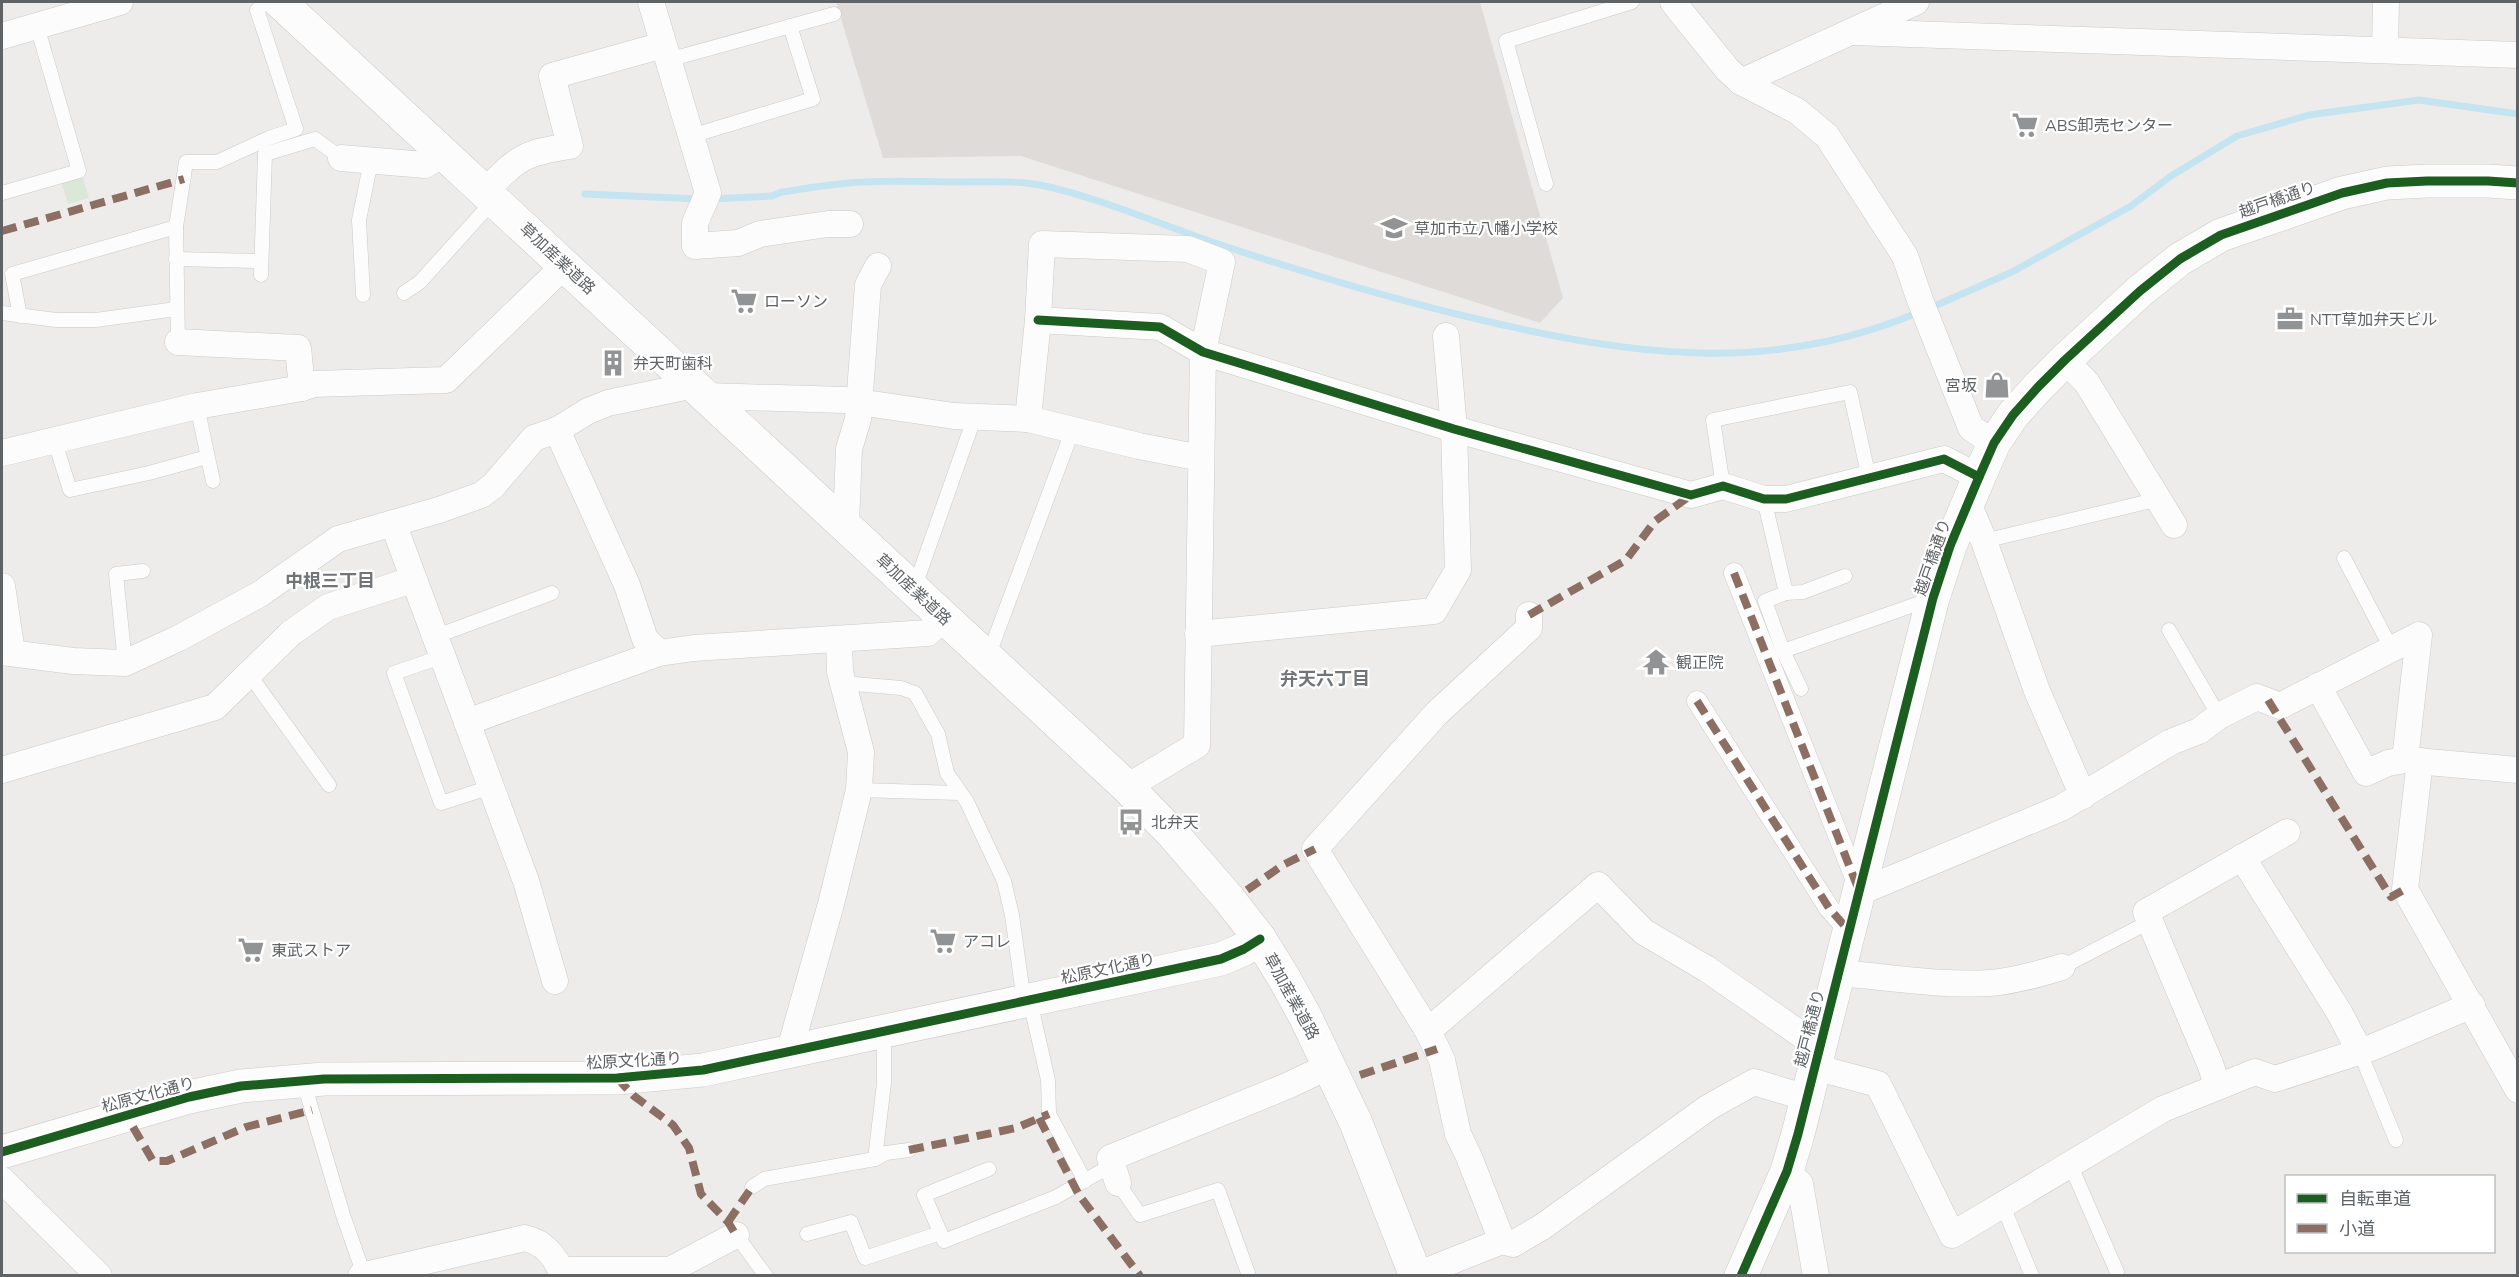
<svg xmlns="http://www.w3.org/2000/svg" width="2519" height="1277" viewBox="0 0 2519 1277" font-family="'Nunito Sans','Noto Sans JP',sans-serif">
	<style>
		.education { fill: #dedbd9 }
		.green { fill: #dbe8d7 }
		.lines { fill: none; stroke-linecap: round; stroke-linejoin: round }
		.stream { stroke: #c4e4f2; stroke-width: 7 }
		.service-casing { stroke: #cbcac9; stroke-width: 15 }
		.pedestrian-casing { stroke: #cbcac9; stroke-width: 21 }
		.minor-casing { stroke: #cbcac9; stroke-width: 27 }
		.tertiary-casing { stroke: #cbcac9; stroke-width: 34 }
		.secondary-casing { stroke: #c8c9c9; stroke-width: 34 }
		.service { stroke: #fcfcfc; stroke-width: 14 }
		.pedestrian { stroke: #fcfcfc; stroke-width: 20 }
		.minor { stroke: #fcfcfc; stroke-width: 26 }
		.tertiary { stroke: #fcfcfc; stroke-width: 33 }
		.secondary { stroke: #fcfcfc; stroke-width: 33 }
		.quiet { stroke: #8d6e63; stroke-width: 8; stroke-dasharray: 15 8; stroke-linecap: butt }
		.cycleway-casing { stroke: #fff; stroke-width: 13 }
		.cycleway { stroke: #1b5e20; stroke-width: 9 }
		.labels { text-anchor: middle; stroke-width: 4.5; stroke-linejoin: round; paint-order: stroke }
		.poi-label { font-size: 16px; fill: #5f6366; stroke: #fff; text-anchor: start }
		.street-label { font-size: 16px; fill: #5f6366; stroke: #fff }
		.neighbourhood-label { font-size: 18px; font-weight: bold; fill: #717578; stroke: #fff }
	</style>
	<rect width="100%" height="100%" fill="#eeecea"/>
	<polygon class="education" points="836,2 1480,2 1563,298 1540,323 1021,156 883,158"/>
	<polygon class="green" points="82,174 89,198 68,204 61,181"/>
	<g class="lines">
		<g class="stream">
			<polyline points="585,194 699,199"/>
			<path d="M711 199 772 196 782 192C809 188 836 183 864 182 895 180 926 182 957 182 986 182 1017 180 1045 186 1102 199 1157 223 1212 242 1299 271 1387 298 1477 319 1630 355 1769 376 1919 312"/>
			<polyline points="1930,308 2012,272 2131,206 2171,176 2237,136 2309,115 2419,100 2518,114"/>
		</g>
		<g class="service-casing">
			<g id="service">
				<polyline points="668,60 834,14"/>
				<polyline points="691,136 813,99 790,26"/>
				<polyline points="1546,184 1506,41 1632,2"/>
				<polyline points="2,193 79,171 37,26"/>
				<polyline points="176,259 261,261"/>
				<polyline points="261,275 265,154 315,139 341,158"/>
				<polyline points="404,293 420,282 494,200"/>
				<polyline points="363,295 359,220 371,161"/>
				<polyline points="2,313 56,320 96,320 176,309"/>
				<polyline points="20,316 12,274 176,227"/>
				<polyline points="178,342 176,227 186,162 217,162 269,138 296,129 257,10 266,2"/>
				<polyline points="197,406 213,481"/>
				<polyline points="54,439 70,490 149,473 207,457"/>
				<polyline points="1723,486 1713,420 1850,392 1869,478"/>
				<polyline points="1764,499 1786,593"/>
				<polyline points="1984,541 2159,499"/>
				<polyline points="2344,558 2391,648"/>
				<polyline points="914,589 975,416"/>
				<polyline points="2169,630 2219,716"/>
				<polyline points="434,637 552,593"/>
				<polyline points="1783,651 1931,599"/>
				<polyline points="441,657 394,673 441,803 491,787"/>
				<polyline points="988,657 1073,429"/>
				<polyline points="125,663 116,574 143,571"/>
				<polyline points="249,674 329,785"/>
				<polyline points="843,683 901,688 915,693 938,734 947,773 967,802 1004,881 1012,915 1024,1002"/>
				<polyline points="1801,689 1783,651 1765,601 1786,593 1803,592 1845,576"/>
				<polyline points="859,790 959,793"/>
				<polyline points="2062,967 2149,922"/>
				<polyline points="1030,1001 1048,1080 1049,1114 1085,1181"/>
				<polyline points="2359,1050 2396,1140"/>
				<polyline points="303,1080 343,1215 364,1275"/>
				<polyline points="875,1159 884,1083 884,1033"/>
				<polyline points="2070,1164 2117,1272"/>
				<polyline points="989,1169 924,1195 944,1241 1056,1197 1112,1165"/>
				<polyline points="1118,1183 1140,1215 1218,1190 1249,1276"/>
				<polyline points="752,1187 764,1179 875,1159 886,1153 909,1150"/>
				<polyline points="2003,1206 2032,1276"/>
				<polyline points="807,1234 851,1222 865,1258 940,1233"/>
				<polyline points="736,1235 766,1276"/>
			</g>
		</g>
		<g class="pedestrian-casing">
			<g id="pedestrian">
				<polyline points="1734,573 1859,888"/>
				<polyline points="1697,701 1829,908 1849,931"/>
			</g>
		</g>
		<g class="minor-casing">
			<g id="minor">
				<polyline points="651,2 708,193 695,223 695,246 738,243 760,234 828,224 850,224"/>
				<polyline points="1673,2 1727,69 1741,82 1797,111 1827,136 1905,256 1920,300 1971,428 1994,443"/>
				<polyline points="1852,32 2518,55"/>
				<polyline points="2,36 120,2"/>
				<polyline points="2385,50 2386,2"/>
				<polyline points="1741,82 1916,2"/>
				<polyline points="341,158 425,165 445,153"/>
				<path d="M486 191C518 157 524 153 570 146L552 76 663 45"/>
				<polyline points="1038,320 1160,327 1203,352 1454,429 1691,495 1723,486 1764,499 1786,499 1944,459 1979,477"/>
				<polyline points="178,342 298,348 302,388"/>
				<polyline points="2065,360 2087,383 2174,525"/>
				<polyline points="706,396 845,400 954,416 1028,419 1139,446 1201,458"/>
				<polyline points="1028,419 1038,320 1042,244 1188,249 1222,262 1203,352 1197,745 1127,787"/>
				<polyline points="557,430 627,585 645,639 659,653"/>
				<polyline points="2,453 197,406 302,388 313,384 446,380 565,265"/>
				<polyline points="1968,503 1984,541 2037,691 2083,796"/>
				<polyline points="393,523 526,881 555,981"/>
				<polyline points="846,526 849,449 858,419 868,285 878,266"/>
				<polyline points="2,586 12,653"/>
				<polyline points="1529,615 1529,628 1437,713 1315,849 1428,1031 1442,1060 1458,1134 1469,1157 1502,1241 1513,1244 1542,1227 1709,1107 1754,1082 1807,1098"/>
				<polyline points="1198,634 1434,611 1458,570 1454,429 1446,336"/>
				<polyline points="2,652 73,661 125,663 179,638 260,594 338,539 439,510 481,495 493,486 534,438 557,430 588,411 608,403 694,385"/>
				<polyline points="2318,686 2366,773 2388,763 2405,760"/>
				<polyline points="467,722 659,653 694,648 928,633 944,617"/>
				<polyline points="2420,761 2405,889 2518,1090"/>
				<polyline points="2,770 215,707 291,633 328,607 412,580"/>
				<polyline points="2242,857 2339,1012 2359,1050"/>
				<polyline points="1860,892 2061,808 2171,742 2199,731 2219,716 2257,697 2280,706 2419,635 2405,760 2518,770"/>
				<path d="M1839 973C1889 977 1940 986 1990 983 2015 981 2039 974 2062 967"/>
				<polyline points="1428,1031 1598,885 1644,932 1707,969 1819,1047"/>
				<polyline points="789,1053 831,904 859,790 861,752 840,672 839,640"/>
				<polyline points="1814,1067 1878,1084 1952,1235 2163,1109 2255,1072 2275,1079 2371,1048 2472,1005"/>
				<polyline points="2217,1086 2211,1066 2146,912 2287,832"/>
				<polyline points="1787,1171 1800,1184 1816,1276"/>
				<polyline points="2,1180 99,1276"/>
				<polyline points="1118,1183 1110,1158 1287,1086 1329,1066"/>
				<polyline points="561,1270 670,1270 736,1235"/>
				<path d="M361 1276 525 1238C545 1243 556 1256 563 1276"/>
				<polyline points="1414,1276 1502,1241"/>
			</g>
		</g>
		<g class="tertiary-casing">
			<g id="tertiary">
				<polyline points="2,1152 189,1097 241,1086 324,1079 617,1078 703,1070 1221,959 1244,949 1260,939"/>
				<polyline points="1741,1276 1787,1171 1798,1134 1933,598 1950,546 1979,477 1994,443 2013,415 2038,387 2065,360 2140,291 2180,259 2221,235 2342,193 2387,183 2427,181 2488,181 2518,183"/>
			</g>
		</g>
		<g class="secondary-casing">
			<polyline id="secondary" points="280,2 1127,787 1172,833 1229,899 1260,939 1284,978 1305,1016 1356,1123 1416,1276"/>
		</g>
		<use href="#service" class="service"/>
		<use href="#pedestrian" class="pedestrian"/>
		<use href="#minor" class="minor"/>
		<use href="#tertiary" class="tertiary"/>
		<use href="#secondary" class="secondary"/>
		<g class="quiet">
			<polyline points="2,231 184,179"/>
			<polyline points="1734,573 1858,888"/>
			<polyline points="1529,615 1626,560 1655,521 1691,495"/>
			<polyline points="2268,700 2391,897 2405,889"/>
			<polyline points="1697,701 1829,908 1849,931"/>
			<polyline points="1247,890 1283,865 1315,849"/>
			<polyline points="1360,1075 1437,1049"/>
			<polyline points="617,1078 634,1096 673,1125 689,1148 701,1194 728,1222 736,1235"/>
			<polyline points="1039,1118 1079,1195 1140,1276"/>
			<polyline points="133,1127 153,1161 167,1161 246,1127 312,1110"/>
			<polyline points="909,1150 1016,1128 1049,1114"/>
			<polyline points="728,1222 752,1187"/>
		</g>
		<g class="cycleway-casing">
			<g id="cycleway">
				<polyline points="1038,320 1160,327 1203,352 1454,429 1691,495 1723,486 1764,499 1786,499 1944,459 1979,477"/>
				<polyline points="2,1152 189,1097 241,1086 324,1079 617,1078 703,1070 1221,959 1244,949 1260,939"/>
				<polyline points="1741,1276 1787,1171 1798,1134 1933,598 1950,546 1979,477 1994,443 2013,415 2038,387 2065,360 2140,291 2180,259 2221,235 2342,193 2387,183 2427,181 2488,181 2518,183"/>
			</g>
		</g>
		<use href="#cycleway" class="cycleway"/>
	</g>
	<defs>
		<g id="supermarket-bare" transform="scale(2.07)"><path d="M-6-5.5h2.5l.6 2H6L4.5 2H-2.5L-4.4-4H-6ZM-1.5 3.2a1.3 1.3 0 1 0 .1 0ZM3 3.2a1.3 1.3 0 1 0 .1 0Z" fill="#919394" stroke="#fff" stroke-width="2.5" paint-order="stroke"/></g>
		<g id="school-bare" transform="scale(2.07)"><path d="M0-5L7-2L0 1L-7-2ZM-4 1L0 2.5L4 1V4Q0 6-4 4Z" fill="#919394" stroke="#fff" stroke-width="2.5" paint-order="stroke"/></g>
		<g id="office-bare" transform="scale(2.07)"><path d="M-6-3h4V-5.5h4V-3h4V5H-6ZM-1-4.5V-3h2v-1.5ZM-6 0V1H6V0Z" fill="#919394" stroke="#fff" stroke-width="2.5" paint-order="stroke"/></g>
		<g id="building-bare" transform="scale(2.07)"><path d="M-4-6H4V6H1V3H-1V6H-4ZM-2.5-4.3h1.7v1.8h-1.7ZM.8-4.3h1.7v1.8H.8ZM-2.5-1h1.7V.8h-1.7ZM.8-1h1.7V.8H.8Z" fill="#919394" stroke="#fff" stroke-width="2.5" paint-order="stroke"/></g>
		<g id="shop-bare" transform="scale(2.07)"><path d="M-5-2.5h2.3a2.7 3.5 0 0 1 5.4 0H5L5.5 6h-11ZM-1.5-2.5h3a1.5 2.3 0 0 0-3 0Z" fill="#919394" stroke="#fff" stroke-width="2.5" paint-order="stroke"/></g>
		<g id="temple-bare" transform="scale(2.07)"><path d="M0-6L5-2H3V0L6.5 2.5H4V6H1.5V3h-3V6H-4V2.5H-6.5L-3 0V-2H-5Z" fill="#919394" stroke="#fff" stroke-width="2.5" paint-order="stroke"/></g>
		<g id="bus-bare" transform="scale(2.07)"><path d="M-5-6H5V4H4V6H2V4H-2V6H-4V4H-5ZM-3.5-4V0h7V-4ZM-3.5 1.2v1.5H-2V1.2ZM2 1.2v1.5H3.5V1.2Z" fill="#919394" stroke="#fff" stroke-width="2.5" paint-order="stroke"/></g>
	</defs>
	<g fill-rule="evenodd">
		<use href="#supermarket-bare" x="2025" y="125"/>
		<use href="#school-bare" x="1394" y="228"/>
		<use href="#supermarket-bare" x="744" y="301"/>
		<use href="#office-bare" x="2290" y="319"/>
		<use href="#building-bare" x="613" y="363"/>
		<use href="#shop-bare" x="1997" y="385"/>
		<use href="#temple-bare" x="1656" y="662"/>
		<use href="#bus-bare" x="1131" y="822"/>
		<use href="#supermarket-bare" x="943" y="941"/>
		<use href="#supermarket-bare" x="251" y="950"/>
	</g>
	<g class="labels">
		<g class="poi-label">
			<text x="2045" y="131">ABS卸売センター</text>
			<text x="1414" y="234">草加市立八幡小学校</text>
			<text x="764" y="307">ローソン</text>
			<text x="2310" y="325">NTT草加弁天ビル</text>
			<text x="633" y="369">弁天町歯科</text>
			<text x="1977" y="391" text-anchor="end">宮坂</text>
			<text x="1676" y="668">観正院</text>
			<text x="1151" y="828">北弁天</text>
			<text x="963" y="947">アコレ</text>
			<text x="271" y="956">東武ストア</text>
		</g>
		<g class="street-label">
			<text transform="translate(2277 199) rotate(-19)" y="6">越戸橋通り</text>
			<text transform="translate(558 258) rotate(43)" y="6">草加産業道路</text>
			<text transform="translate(1932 557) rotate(-71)" y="6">越戸橋通り</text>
			<text transform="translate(914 589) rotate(43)" y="6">草加産業道路</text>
			<text transform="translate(1108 968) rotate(-12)" y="6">松原文化通り</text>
			<text transform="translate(1292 996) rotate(61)" y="6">草加産業道路</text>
			<text transform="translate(1809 1028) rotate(-76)" y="6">越戸橋通り</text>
			<text transform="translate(634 1060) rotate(-3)" y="6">松原文化通り</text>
			<text transform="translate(148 1094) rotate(-15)" y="6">松原文化通り</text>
		</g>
		<g class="neighbourhood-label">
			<text x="330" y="587">中根三丁目</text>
			<text x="1325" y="685">弁天六丁目</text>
		</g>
	</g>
	<rect width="2519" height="1277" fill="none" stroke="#5f6366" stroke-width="6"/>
	<rect x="2285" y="1175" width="210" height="78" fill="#ffffff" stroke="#bfc1c2" stroke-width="1.5"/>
	<rect x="2297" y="1194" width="30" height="9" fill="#1b5e20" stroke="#bfc1c2" stroke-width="1.5"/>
	<text x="2339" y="1205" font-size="18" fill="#5f6366">自転車道</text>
	<rect x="2297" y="1224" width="30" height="9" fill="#8d6e63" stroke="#bfc1c2" stroke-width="1.5"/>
	<text x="2339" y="1235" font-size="18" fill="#5f6366">小道</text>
</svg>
